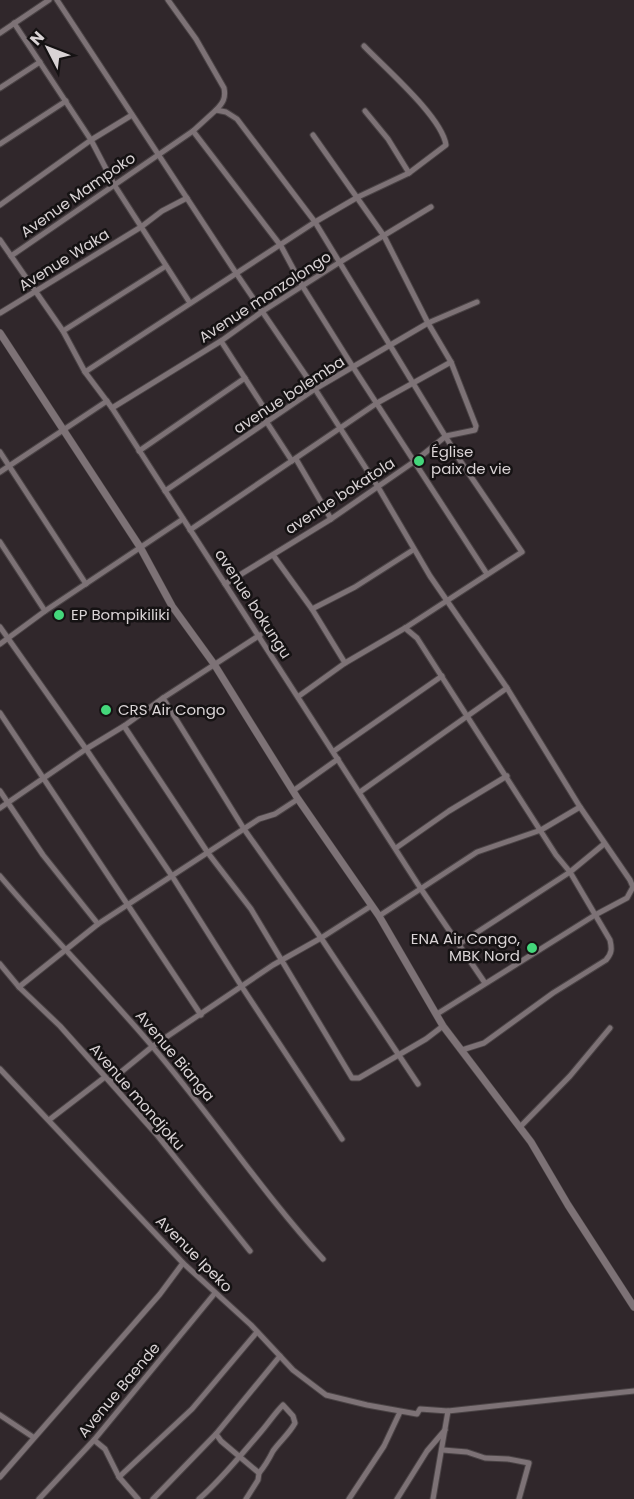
<svg xmlns="http://www.w3.org/2000/svg" width="634" height="1499" viewBox="0 0 634 1499" font-family="Poppins,sans-serif">
	<style>
		.lines { fill: none; stroke-linecap: round; stroke-linejoin: round }
		.street-casing { stroke: #4a4345; stroke-width: 7 }
		.secondary-casing { stroke: #4a4345; stroke-width: 8 }
		.street { stroke: #7d7276; stroke-width: 5 }
		.secondary { stroke: #7d7276; stroke-width: 7 }
		.poi-dot { fill: #44d77b; stroke: #151213; stroke-width: 2 }
		.labels { text-anchor: middle; stroke-width: 5; stroke-linejoin: round; paint-order: stroke }
		.street-label { font-size: 15px; fill: #d9d3d5; stroke: #151213 }
		.poi-label { font-size: 15px; fill: #d9d3d5; stroke: #151213; text-anchor: start }
	</style>
	<rect width="100%" height="100%" fill="#30272b"/>
	<g class="lines">
		<g class="street-casing">
			<g id="street">
				<polyline points="57,0 236,273 315,389 378,487 430,576 507,688 580,807 630,880 633,887 627,898 595,915 437,1014"/>
				<path d="M168 0 196 39 224 88C226 98 223 103 216 110"/>
				<polyline points="14,23 91,140 115,186 190,303"/>
				<polyline points="0,33 49,0"/>
				<path d="M364 46C385 68 442 117 446 145L409 173 388 139 365 111"/>
				<polyline points="0,88 40,62"/>
				<polyline points="193,131 281,246 303,287 353,367 487,574"/>
				<polyline points="0,144 66,101"/>
				<polyline points="0,205 91,140 132,115"/>
				<polyline points="0,240 63,331 85,372 112,408 421,889 485,983"/>
				<polyline points="11,256 193,131 216,110 226,112 237,119 315,222 461,462 522,552 405,628 345,663 299,696"/>
				<polyline points="0,313 141,227 162,211 187,198"/>
				<polyline points="63,331 166,266"/>
				<polyline points="221,341 268,414 266,421 292,461"/>
				<polyline points="85,372 315,222 358,197 409,173"/>
				<polyline points="112,408 221,341 263,311 340,262 431,207"/>
				<polyline points="139,451 245,378"/>
				<polyline points="0,452 86,584"/>
				<polyline points="296,459 331,519"/>
				<polyline points="0,472 107,401"/>
				<polyline points="165,491 315,389 428,323 384,236 313,135"/>
				<polyline points="190,530 377,403 451,362"/>
				<polyline points="0,542 45,611"/>
				<polyline points="273,555 312,609 345,663"/>
				<polyline points="225,584 331,519 415,461 446,436 475,430 476,426 451,362 428,323 477,302"/>
				<polyline points="312,609 355,587 413,550"/>
				<polyline points="0,627 86,749 172,876 242,987 342,1139"/>
				<path d="M405 628 417 638 556 855 570 872 610 940C612 949 612 953 606 960L553 993 484 1043 462 1050"/>
				<polyline points="0,644 45,611 183,519"/>
				<polyline points="163,698 244,829 321,938 418,1084"/>
				<polyline points="0,713 201,1015"/>
				<polyline points="124,726 208,853 251,909 352,1078 359,1078 426,1039 443,1026"/>
				<polyline points="334,751 442,676"/>
				<polyline points="0,791 43,855 98,924"/>
				<polyline points="293,791 338,759"/>
				<polyline points="360,792 507,688"/>
				<polyline points="0,808 86,749 124,726 163,698 260,635"/>
				<polyline points="396,848 449,811 507,776"/>
				<path d="M0 876C49 934 103 988 152 1046 211 1115 262 1192 323 1259"/>
				<polyline points="379,916 477,852 541,830 580,807"/>
				<polyline points="459,944 570,872 604,844"/>
				<polyline points="0,964 19,987 60,1026 157,1135 250,1251"/>
				<polyline points="19,987 98,924 259,819 275,814 298,799"/>
				<polyline points="0,1069 183,1263 251,1325 293,1370 326,1395 367,1405 417,1414 420,1409 448,1411 634,1391"/>
				<polyline points="110,1081 153,1046 273,965 321,938 371,906"/>
				<polyline points="49,1120 105,1077"/>
				<polyline points="520,1127 570,1076 610,1028"/>
				<polyline points="0,1415 33,1437"/>
				<polyline points="94,1440 105,1449 119,1477 138,1499"/>
				<polyline points="443,1450 467,1452 485,1458 508,1459 529,1463 519,1499"/>
				<polyline points="0,1477 160,1294 183,1263"/>
				<polyline points="119,1477 192,1409 257,1332"/>
				<polyline points="39,1499 94,1440 215,1293"/>
				<polyline points="153,1499 216,1434"/>
				<path d="M199 1499C221 1480 240 1456 259 1434 268 1424 274 1414 283 1405L293 1416 295 1423C289 1434 280 1441 273 1451 269 1459 265 1466 259 1473"/>
				<polyline points="246,1499 258,1480 259,1473 221,1441 216,1434 280,1356"/>
				<polyline points="349,1499 384,1446 400,1412"/>
				<polyline points="397,1499 427,1451 445,1430"/>
				<polyline points="433,1499 448,1411"/>
			</g>
		</g>
		<g class="secondary-casing">
			<polyline id="secondary" points="0,333 140,547 172,606 214,664 298,799 379,916 443,1026 531,1142 568,1205 634,1307"/>
		</g>
		<use href="#street" class="street"/>
		<use href="#secondary" class="secondary"/>
	</g>
	<g class="poi-dot">
		<circle cx="419" cy="461" r="6"/>
		<circle cx="59" cy="615" r="6"/>
		<circle cx="106" cy="710" r="6"/>
		<circle cx="532" cy="948" r="6"/>
	</g>
	<g class="labels">
		<g class="street-label">
			<text transform="translate(78 195) rotate(-35)" y="5">Avenue Mampoko</text>
			<text transform="translate(64 260) rotate(-32)" y="5">Avenue Waka</text>
			<text transform="translate(265 297) rotate(-33)" y="5">Avenue monzolongo</text>
			<text transform="translate(289 395) rotate(-33)" y="5">avenue bolemba</text>
			<text transform="translate(340 496) rotate(-33)" y="5">avenue bokatola</text>
			<text transform="translate(253 604) rotate(57)" y="5">avenue bokungu</text>
			<text transform="translate(175 1056) rotate(50)" y="5">Avenue Bianga</text>
			<text transform="translate(137 1097) rotate(49)" y="5">Avenue mondjoku</text>
			<text transform="translate(194 1254) rotate(45)" y="5">Avenue Ipeko</text>
			<text transform="translate(119 1390) rotate(-50)" y="5">Avenue Baende</text>
		</g>
		<g class="poi-label">
			<text x="431" y="457">Église<tspan x="431" dy="17">paix de vie</tspan></text>
			<text x="71" y="620">EP Bompikiliki</text>
			<text x="118" y="715">CRS Air Congo</text>
			<text x="520" y="944" text-anchor="end">ENA Air Congo,<tspan x="520" dy="17">MBK Nord</tspan></text>
		</g>
	</g>
	<g transform="translate(48 48) rotate(312)" stroke="#151213" stroke-width="4.5" paint-order="stroke">
	<path d="M0-4.5L10 22L0 15L-10 22Z" fill="#d9d3d5"/>
	<text y="-9" font-size="16" font-weight="bold" text-anchor="middle" fill="#d9d3d5">N</text>
	</g>
</svg>
